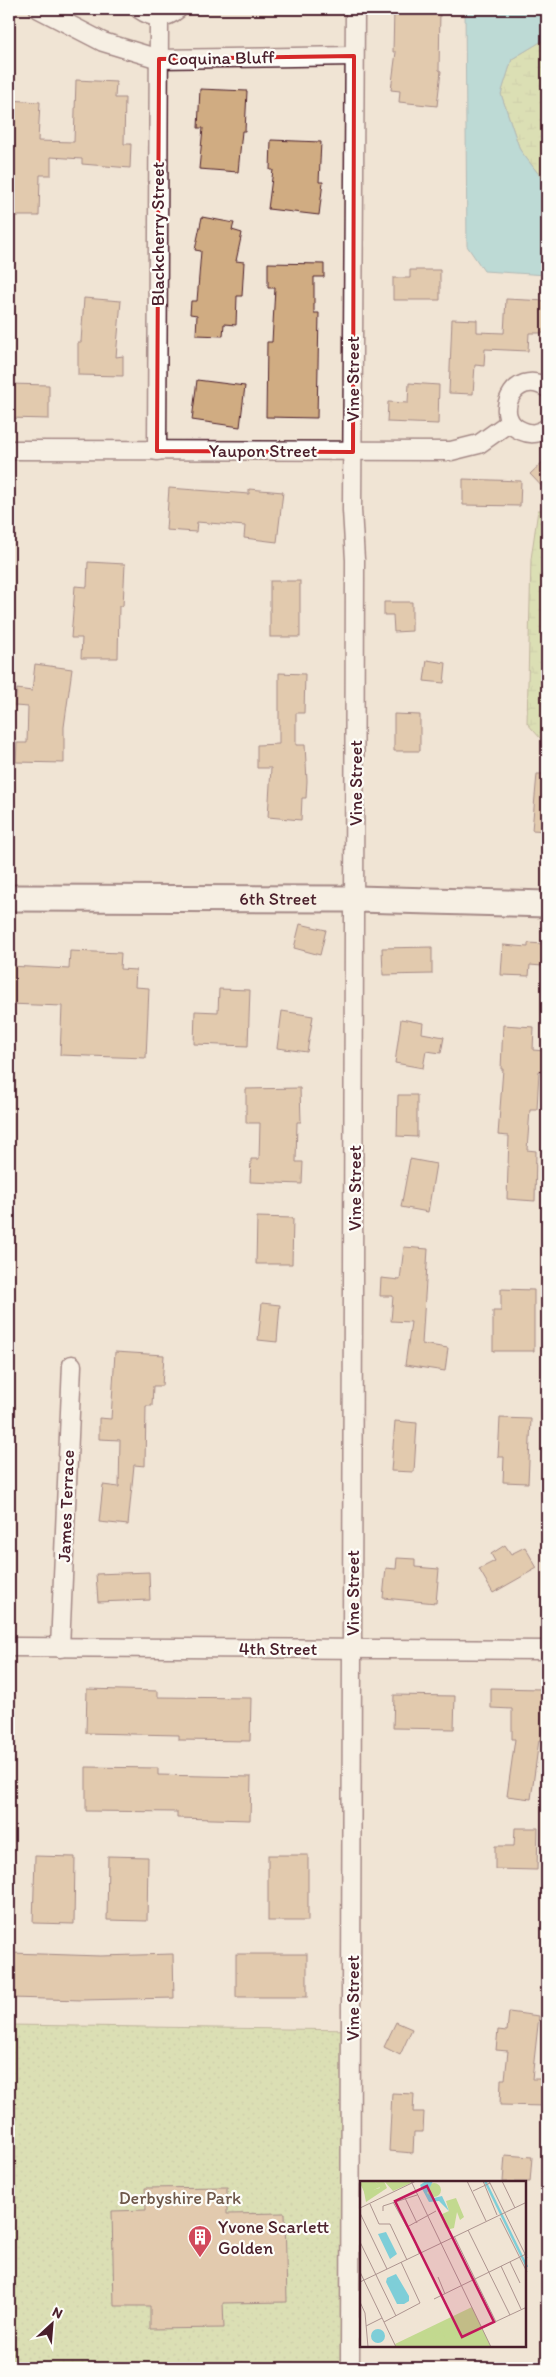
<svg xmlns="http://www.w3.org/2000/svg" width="556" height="2377" viewBox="0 0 556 2377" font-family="Itim,sans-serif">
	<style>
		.grass { fill: url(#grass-dots); stroke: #867c5d }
		.wetland { fill: url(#wetland-marsh); stroke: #867c5d }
		.water { fill: #7eced8; stroke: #698893 }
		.building { fill: #d0ac82; stroke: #4a1f2b }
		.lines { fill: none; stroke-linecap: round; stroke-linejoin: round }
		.street-casing { stroke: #4a1f2b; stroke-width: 21 }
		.secondary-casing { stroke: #4a1f2b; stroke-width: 29 }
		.street { stroke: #fdfcf7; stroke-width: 18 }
		.secondary { stroke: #fdfcf7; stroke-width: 25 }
		.marked { fill: none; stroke: #d62828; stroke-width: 4; stroke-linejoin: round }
		.labels { text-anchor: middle; stroke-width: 4.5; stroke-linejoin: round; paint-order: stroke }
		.street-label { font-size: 18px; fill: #4a1f2b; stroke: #fdfcf7 }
		.park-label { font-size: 18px; fill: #6e5749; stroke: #fdfcf7 }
		.poi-label { font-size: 18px; fill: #4a1f2b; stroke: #fdfcf7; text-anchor: start }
		.inset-river { fill: none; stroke: #7eced8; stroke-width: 2.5 }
		.inset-road { fill: none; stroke: #ae9590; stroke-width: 1 }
		.view { fill: #c2185b; fill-opacity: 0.15; stroke: #c2185b; stroke-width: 2.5 }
		.inset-edge { fill: none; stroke: #4a1f2b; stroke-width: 2.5 }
	</style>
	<defs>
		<pattern id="grass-dots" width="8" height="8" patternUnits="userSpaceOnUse" patternTransform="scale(1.25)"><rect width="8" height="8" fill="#c2d98f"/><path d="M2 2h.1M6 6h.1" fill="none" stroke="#a8ba7c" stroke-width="1.8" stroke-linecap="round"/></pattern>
		<pattern id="wetland-marsh" width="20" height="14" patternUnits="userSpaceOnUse" patternTransform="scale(1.25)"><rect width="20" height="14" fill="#c2d98f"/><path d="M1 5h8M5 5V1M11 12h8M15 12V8" fill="none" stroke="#a8ba7c"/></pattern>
	</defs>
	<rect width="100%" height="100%" fill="#f0e4d4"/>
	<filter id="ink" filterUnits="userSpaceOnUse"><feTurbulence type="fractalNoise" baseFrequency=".02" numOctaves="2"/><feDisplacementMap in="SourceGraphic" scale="10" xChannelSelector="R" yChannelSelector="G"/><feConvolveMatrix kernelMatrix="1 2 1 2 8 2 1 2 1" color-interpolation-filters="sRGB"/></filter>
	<g filter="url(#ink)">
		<polygon class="grass" points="9,2025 354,2030 350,2368 9,2368"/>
		<g class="wetland">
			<polygon points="547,38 547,185 520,150 501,94 512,59"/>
			<polygon points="538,510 547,510 547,746 527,723 531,559"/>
		</g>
		<polygon class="water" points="465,9 547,9 547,38 512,59 501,94 520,150 547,185 547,275 484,271 467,246"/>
		<g class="building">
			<polygon points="394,9 440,9 439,70 441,71 437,106 399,102 400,91 391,90 396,52 393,52"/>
			<polygon points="76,80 116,82 115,98 125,98 124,144 131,144 130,168 82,164 82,159 51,157 51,175 40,175 39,216 9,216 9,100 40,102 38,141 74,142"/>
			<polygon points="200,89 247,91 245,131 242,131 238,172 199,169 203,128 198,128"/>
			<polygon points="271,140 321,142 319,182 323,182 319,215 268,209 273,170 270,170"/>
			<polygon points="202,217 234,223 232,230 242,233 236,261 244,262 242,296 237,296 236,325 224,324 223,336 196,335 197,315 190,314 191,301 197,301 201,251 195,250"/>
			<polygon points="268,263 324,264 324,277 314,277 314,313 319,313 317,418 266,417 267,342 272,342 275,288 268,288"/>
			<polygon points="410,270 440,270 440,300 393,300 393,278 410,278"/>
			<polygon points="84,298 121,301 116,357 123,356 123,376 78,375 78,342 81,342"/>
			<polygon points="506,299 547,301 545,333 529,333 528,351 485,349 484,366 475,365 473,394 449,393 452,319 477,320 477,332 504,333"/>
			<polygon points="197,380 245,386 240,427 192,420"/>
			<polygon points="409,383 439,385 438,424 387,422 388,402 408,403"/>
			<polygon points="9,384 49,385 49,419 9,418"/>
			<polygon points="547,458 547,492 530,474"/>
			<polygon points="463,479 521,481 520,506 463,505"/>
			<polygon points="169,488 249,494 249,489 283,492 277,542 244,538 245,526 197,522 196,532 166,530"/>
			<polygon points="88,562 125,564 123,606 119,606 118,658 81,658 82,638 71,638 75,586 87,587"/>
			<rect x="270" y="581" width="30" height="56"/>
			<polygon points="384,602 412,602 412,631 394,632 393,615 384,615"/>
			<polygon points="427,660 446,663 444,683 424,681"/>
			<polygon points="35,664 72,669 64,727 64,763 16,762 17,743 27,743 28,707 15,706 17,689 32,691"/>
			<polygon points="279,673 305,674 304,713 296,713 296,745 305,745 307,781 306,798 302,798 301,820 268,817 271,768 257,768 257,745 279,744"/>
			<polygon points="394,714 420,715 420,751 394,751"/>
			<polygon points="537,774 547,774 547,831 532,830"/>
			<polygon points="300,924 326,930 320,955 294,948"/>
			<polygon points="528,943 544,944 542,966 530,965 529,976 501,975 503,945 528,947"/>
			<polygon points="432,947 432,974 383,975 382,948"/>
			<polygon points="70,951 121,953 120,969 136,970 135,987 149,988 146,1058 60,1055 62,1006 9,1004 9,966 69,969"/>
			<polygon points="219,989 250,990 248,1046 194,1044 195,1011 218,1012"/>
			<polygon points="282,1011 313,1016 307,1052 277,1048"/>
			<polygon points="401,1019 423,1023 422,1033 444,1037 441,1053 426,1051 423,1068 395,1063"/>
			<polygon points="503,1025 534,1027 533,1050 545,1051 544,1071 539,1071 537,1110 530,1110 527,1150 536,1151 535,1201 507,1199 509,1136 498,1135 503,1069 501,1069"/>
			<polygon points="300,1088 301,1122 297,1122 296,1162 303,1162 302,1184 250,1182 251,1159 259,1159 260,1123 246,1123 246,1089"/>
			<polygon points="398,1095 417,1095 417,1137 397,1136"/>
			<polygon points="410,1159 436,1164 428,1212 401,1207"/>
			<polygon points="257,1217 293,1218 292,1264 256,1264"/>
			<polygon points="404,1247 428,1249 422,1344 448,1348 445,1371 405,1365 411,1322 391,1321 393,1296 380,1296 381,1278 400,1280"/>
			<polygon points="501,1289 534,1290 534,1351 493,1351 493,1311 501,1311"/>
			<polygon points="262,1303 280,1305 277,1342 258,1340"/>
			<polygon points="115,1352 164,1355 162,1386 153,1386 152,1406 146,1406 145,1466 134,1465 128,1525 99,1522 103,1485 119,1487 120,1440 99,1439 99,1418 111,1419"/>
			<polygon points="500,1418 531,1419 528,1483 503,1482 504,1457 498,1457"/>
			<polygon points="395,1421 417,1423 414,1472 391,1471"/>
			<polygon points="505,1545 511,1554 525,1547 537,1568 493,1593 479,1569 495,1561 491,1554"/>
			<polygon points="397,1558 415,1559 415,1567 439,1569 436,1603 383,1598 386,1568 396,1569"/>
			<polygon points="149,1572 150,1600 98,1602 96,1574"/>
			<polygon points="491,1688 542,1689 541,1740 539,1740 531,1799 507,1796 515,1739 512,1739 512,1709 491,1708"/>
			<polygon points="87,1689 158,1691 158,1697 251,1698 250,1741 179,1740 179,1735 86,1733"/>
			<polygon points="394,1695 455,1696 454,1729 393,1728"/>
			<polygon points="86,1767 158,1768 158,1775 251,1777 250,1820 177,1818 177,1812 86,1811"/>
			<polygon points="515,1828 538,1828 537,1870 495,1869 495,1846 514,1846"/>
			<rect x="268" y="1855" width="40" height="66"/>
			<polygon points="35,1856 75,1857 74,1924 33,1923"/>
			<polygon points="108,1856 148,1857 147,1921 107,1920"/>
			<polygon points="11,1953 100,1956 173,1954 174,1998 82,2000 10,1998"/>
			<rect x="236" y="1954" width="71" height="43"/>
			<polygon points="509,2012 539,2016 532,2079 545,2079 545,2106 500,2105 501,2079 505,2079 508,2051 496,2050 498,2030 507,2031"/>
			<polygon points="396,2022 412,2029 400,2055 384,2047"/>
			<polygon points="392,2093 414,2094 413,2112 424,2112 423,2132 414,2132 413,2153 389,2151"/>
			<polygon points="505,2155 532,2157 530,2182 503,2182"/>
			<polygon points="227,2187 227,2214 285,2213 287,2302 223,2303 224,2328 150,2329 150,2306 114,2306 112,2211 146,2210 145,2188"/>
		</g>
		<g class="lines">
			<g class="street-casing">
				<g id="street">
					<polyline points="39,9 103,42 159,59 354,56"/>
					<path d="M139 9C153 19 165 20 178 9"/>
					<path d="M547 388C514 366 490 419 522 431 531 435 538 434 547 428"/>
					<polyline points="9,450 451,451 479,444 510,422"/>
					<polyline points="157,451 159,18"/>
					<polyline points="9,1647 547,1650"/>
					<polyline points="60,1648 72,1365"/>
					<path d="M350 2368C355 1766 357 1163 355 560L352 510 355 9"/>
				</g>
			</g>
			<g class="secondary-casing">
				<g id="secondary">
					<path id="s1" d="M9 898 356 899 547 904"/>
				</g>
			</g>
			<use href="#street" class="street"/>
			<use href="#secondary" class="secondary"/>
		</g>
	</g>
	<path d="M0 0H556V2377H0ZM354 56 353 452 157 451 159 59Z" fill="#f0e4d4" fill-opacity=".55" fill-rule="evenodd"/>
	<path class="marked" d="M354 56 353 452 157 451 159 59Z"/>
	<defs>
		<g id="building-pin" transform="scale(1.25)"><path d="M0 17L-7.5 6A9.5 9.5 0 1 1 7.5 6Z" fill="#d1495b" stroke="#fdfcf7"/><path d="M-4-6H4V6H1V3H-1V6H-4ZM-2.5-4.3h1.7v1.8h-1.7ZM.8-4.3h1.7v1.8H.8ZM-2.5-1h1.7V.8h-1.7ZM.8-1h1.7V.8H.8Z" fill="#fff"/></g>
	</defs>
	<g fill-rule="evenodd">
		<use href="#building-pin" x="200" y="2237"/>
	</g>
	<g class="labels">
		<g class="street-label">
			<text transform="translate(221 58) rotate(-1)" y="6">Coquina Bluff</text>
			<text transform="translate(158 234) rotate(-90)" y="6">Blackcherry Street</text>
			<text transform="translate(353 379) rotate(-90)" y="6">Vine Street</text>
			<text x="263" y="457">Yaupon Street</text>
			<text transform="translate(356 783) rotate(-90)" y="6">Vine Street</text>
			<text dy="6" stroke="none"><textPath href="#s1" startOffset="269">6th Street</textPath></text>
			<text transform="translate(355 1188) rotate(-90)" y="6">Vine Street</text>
			<text transform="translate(66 1506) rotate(-88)" y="6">James Terrace</text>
			<text transform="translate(353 1593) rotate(-90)" y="6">Vine Street</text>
			<text x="278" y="1655">4th Street</text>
			<text transform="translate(353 1998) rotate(-90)" y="6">Vine Street</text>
		</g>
		<g class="park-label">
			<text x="180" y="2204">Derbyshire Park</text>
		</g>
		<g class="poi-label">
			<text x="218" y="2233">Yvone Scarlett<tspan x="218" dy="21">Golden</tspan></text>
		</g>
	</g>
	<g transform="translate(360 2181)">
		<rect width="166" height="166" fill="#f0e4d4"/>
		<path d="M4 0H14L20 6 5 13 0 2ZM112 126 131 166H36L35 163Z" fill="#c2d98f"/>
		<path d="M14 0H24L27 7 6 21 4 11 20 7Z" fill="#c2d98f"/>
		<path d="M24 0H50L51 2 33 10ZM67 9a7 7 0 1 1 14 0a7 7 0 1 1-14 0ZM96 17 104 36 100 39 97 31 94 47 90 48 86 47 80 34 89 30 86 20Z" fill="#c2d98f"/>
		<path d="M82 150 89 165 73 166 74 157Z" fill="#c2d98f"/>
		<path d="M66 0H73L67 12 74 17 82 15 89 30 79 20 69 21 60 4ZM26 51 37 73 30 78 18 53ZM36 93 49 115V120L44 123H37L26 101 27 97ZM11 155a7 7 0 1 1 14 0a7 7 0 1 1-14 0Z" fill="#7eced8"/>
		<path class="inset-river" d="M125 0 167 86"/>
		<path class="inset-road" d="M51 0 131 166M107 0 126 40M123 0 137 34M129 0 167 77M142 0 155 27M113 10 130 2M45 17 57 42M33 21 47 46 76 30M10 23 19 43H30L47 79M0 27 56 0M23 30V25L57 14M0 32 27 88M140 37 167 91M108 49 150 134M53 55 59 72M94 55 136 141M0 61 36 135M150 81 160 102M141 85 161 128M0 91 36 166M78 96 85 113M0 101 167 21M74 118 166 73M0 121 5 132 8 166M24 141 60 122 41 81M6 145 22 137M122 147 167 126"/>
		<path class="view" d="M67 5 134 141 102 156 35 20Z"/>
		<rect width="166" height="166" class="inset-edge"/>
	</g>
	<rect width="556" height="2377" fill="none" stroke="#fdfcf7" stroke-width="30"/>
	<rect x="15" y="15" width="526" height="2347" fill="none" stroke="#4a1f2b" stroke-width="2" filter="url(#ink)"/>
	<g transform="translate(52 2324) rotate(26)" stroke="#fdfcf7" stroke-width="4" paint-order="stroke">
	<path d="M0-4L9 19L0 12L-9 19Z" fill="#4a1f2b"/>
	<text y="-8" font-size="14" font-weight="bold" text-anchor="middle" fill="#4a1f2b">N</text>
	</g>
</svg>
